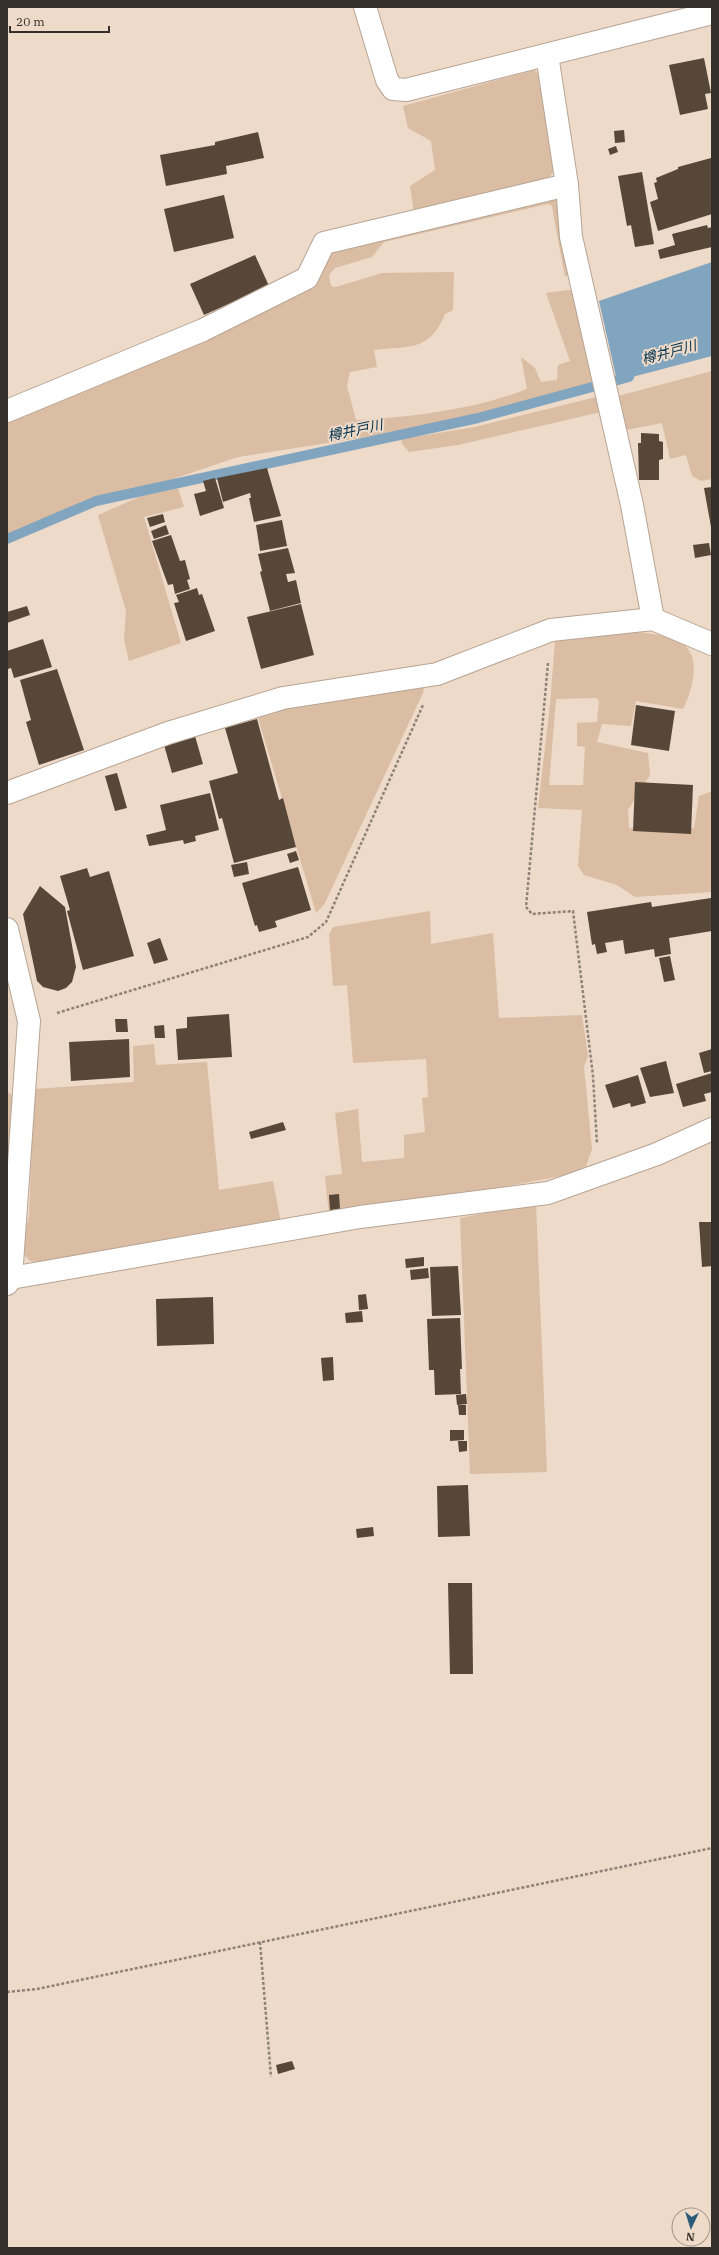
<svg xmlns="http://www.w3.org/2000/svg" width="719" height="2255" viewBox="0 0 719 2255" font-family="'IBM Plex Serif','Noto Sans JP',serif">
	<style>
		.green { fill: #dabda3; fill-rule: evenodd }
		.water { fill: #81a5bf }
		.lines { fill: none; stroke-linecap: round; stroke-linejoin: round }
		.stream { stroke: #81a5bf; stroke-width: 10 }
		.building { fill: #574739 }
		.minor-casing { stroke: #b7a494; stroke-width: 24 }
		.path { stroke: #8f8176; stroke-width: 2.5; stroke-dasharray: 3 2; stroke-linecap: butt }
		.minor { stroke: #fff; stroke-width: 22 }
		.labels { text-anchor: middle; stroke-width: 4; stroke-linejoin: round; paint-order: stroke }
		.water-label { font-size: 14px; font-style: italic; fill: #01324d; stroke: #eedac9 }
	</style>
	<rect width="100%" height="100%" fill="#eedac9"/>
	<g class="green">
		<polygon points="534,70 546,78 556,167 547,181 414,213 410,186 435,170 431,141 408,128 403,106"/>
		<path d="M557 195 569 268 568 275 565 277 552 207 551 205 548 204 384 242 372 257 335 268 329 275 331 286 336 287 382 273 454 272 453 310 445 314C430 351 410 346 374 350L377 367 350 372 347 386 356 420C413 417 473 410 527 389L521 357 535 368 541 382 557 380 558 365 570 361 546 293 568 290 573 291 595 388 456 423 238 457 93 506 7 542V416L211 332 335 247Z"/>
		<polygon points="712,371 712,479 701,481 692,476 686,455 670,459 662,423 626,430 618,396"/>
		<polygon points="596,397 601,412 458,445 409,452 402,444 401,439 475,427"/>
		<polygon points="178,488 184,507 144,517 181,643 129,661 124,640 126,611 98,515 139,497"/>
		<path d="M633 631 659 635 684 643C687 648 692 654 693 660 696 674 690 696 683 709L636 701 631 726 602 724 597 742 648 753 650 775 628 810 629 828H694L699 796 712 791V892L635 897 617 885 584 875 578 866 582 810 538 808 550 704 555 641 590 633ZM596 698 599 700 597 722 577 723V746L585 747 583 785H549L556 699Z"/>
		<polygon points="422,684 424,690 422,695 324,905 316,913 256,711"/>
		<polygon points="430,911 431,944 493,933 499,1018 582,1015 588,1056 584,1067 592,1149 586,1166 577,1173 450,1197 329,1215 325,1176 342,1174 335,1113 358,1109 362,1162 404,1158 404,1135 425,1132 422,1098 428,1097 426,1059 353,1063 347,985 333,986 329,934 333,927"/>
		<polygon points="154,1044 156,1065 207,1062 219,1190 273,1181 281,1223 41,1262 30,1261 25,1256 21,1245 29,1217 34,1089 134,1082 133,1046"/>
		<polygon points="7,1091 17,1100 7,1188"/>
		<polygon points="536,1203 547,1472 470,1474 460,1218"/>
	</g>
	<polygon class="water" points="712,262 712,356 617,381 599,301"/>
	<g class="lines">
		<polyline class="stream" points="7,539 96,501 478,418 629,377"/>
	</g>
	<g class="building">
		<polygon points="704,58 711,93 705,94 708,109 680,115 669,65"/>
		<polygon points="624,130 625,142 615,143 614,131"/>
		<polygon points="258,132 264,158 226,166 227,174 166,186 160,155 215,145 215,142"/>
		<polygon points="616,146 618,152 610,155 608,149"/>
		<polygon points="711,158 712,214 658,231 650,202 658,199 654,183 657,182 656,178 678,169 678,167"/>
		<polygon points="642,172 654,244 635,247 631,225 627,226 618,176"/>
		<polygon points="224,195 234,238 174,252 164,209"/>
		<polygon points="707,225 708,228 712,227 712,247 660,259 658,250 675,245 672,234"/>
		<polygon points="255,255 269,286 204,315 190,284"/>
		<polygon points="641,433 659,434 659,441 663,442 663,459 659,460 659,480 639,480 638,443 641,443"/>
		<polygon points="267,468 281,516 254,522 249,498 251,498 250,493 223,502 217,478"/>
		<polygon points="215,478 224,508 200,516 194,494 206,491 203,481"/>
		<polygon points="712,487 712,526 711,527 704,488"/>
		<polygon points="163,514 165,522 150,527 147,518"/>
		<polygon points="282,520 287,546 260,551 256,525"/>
		<polygon points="166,525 169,534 154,539 151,531"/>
		<polygon points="171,535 180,561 185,560 190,579 187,580 190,589 175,594 173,584 168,585 152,541"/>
		<polygon points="709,543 711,555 695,558 693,545"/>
		<polygon points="288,548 295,573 286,574 288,582 296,580 301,603 270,611 260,572 262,571 258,554"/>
		<polygon points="197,588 199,595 202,594 215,631 186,641 174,603 179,602 176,595"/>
		<polygon points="301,604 314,655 261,669 247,617"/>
		<polygon points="27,606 30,615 7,623 7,612"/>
		<polygon points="43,639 52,667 14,678 11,668 8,669 7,665 7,651"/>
		<polygon points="57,669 84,750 39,765 26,722 31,720 20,680"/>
		<polygon points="636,705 675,711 669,751 631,745"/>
		<polygon points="257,719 279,800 283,798 296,847 234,863 222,818 219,819 209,781 238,773 225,728"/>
		<polygon points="195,736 203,764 172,773 164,745"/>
		<polygon points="117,773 127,808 115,811 105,776"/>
		<polygon points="635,782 693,785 691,834 633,831"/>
		<polygon points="210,793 219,830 195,836 196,841 184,844 183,840 149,846 146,835 166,830 160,805"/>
		<polygon points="296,851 299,860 290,863 287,854"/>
		<polygon points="247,862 249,874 234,877 231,865"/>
		<polygon points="298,867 311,910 275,921 277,927 259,932 257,925 255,926 242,883"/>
		<polygon points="87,868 90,877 109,871 134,956 83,970 67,911 70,910 60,876"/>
		<polygon points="40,886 65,907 76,967 72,982 66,988 58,991 43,987 37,981 23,914"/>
		<polygon points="711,898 712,931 669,938 671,954 655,957 654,949 625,954 623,940 605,943 607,952 597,954 595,944 592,945 587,912 651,902 652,907"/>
		<polygon points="160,938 168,960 154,964 147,943"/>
		<polygon points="670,956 675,980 664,982 659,958"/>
		<polygon points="229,1014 232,1057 178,1060 176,1029 187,1028 187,1017"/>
		<polygon points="115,1019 127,1019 128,1032 116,1032"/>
		<polygon points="164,1025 165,1038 155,1038 154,1026"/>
		<polygon points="129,1039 130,1077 71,1081 69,1042"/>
		<polygon points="712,1049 712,1071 704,1073 699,1053"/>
		<polygon points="666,1061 674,1093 650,1097 640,1068"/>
		<polygon points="712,1073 712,1092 704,1094 706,1101 683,1107 676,1084"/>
		<polygon points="638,1075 646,1103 631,1107 630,1103 613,1108 605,1085"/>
		<polygon points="283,1122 286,1130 251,1139 249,1132"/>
		<polygon points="339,1194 340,1209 330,1210 329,1195"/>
		<polygon points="699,1222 712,1222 712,1266 702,1267"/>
		<polygon points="424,1257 424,1266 406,1268 405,1259"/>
		<polygon points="458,1266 461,1315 432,1316 430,1267"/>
		<polygon points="428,1268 429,1278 411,1280 410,1270"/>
		<polygon points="366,1294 368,1309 359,1310 358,1295"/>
		<polygon points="213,1297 214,1344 157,1346 156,1299"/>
		<polygon points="362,1311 363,1322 346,1323 345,1313"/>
		<polygon points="460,1318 462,1369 460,1369 461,1394 435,1395 434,1370 429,1370 427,1319"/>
		<polygon points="333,1357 334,1380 323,1381 321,1358"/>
		<polygon points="466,1394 467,1404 457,1405 456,1395"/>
		<polygon points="458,1405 466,1405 466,1415 459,1415"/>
		<polygon points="450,1430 464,1430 464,1440 450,1441"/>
		<polygon points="458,1441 467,1441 467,1451 459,1452"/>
		<polygon points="468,1485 470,1536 438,1537 437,1486"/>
		<polygon points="373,1527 374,1536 357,1538 356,1529"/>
		<polygon points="448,1583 472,1583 473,1674 450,1674"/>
		<polygon points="292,2061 295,2069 278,2074 276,2065"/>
	</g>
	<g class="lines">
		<g class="minor-casing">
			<g id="minor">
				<polyline points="365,7 387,80 393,89 406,90 712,13"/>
				<polyline points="547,55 567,185 571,237 632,505 653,619"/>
				<polyline points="7,411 203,330 307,278 324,243 567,185"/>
				<polyline points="7,793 168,733 283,698 437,674 551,630 653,619 712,644"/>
				<polyline points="7,929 29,1021 11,1278 7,1284"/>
				<polyline points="11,1278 360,1217 548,1193 657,1154 712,1129"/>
			</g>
		</g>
		<g class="path">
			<polyline points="548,663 526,907 532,914 573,911 593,1076 597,1144"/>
			<polyline points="57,1013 308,937 326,922 423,705"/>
			<polyline points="260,1942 271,2077"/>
			<polyline points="7,1992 37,1989 712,1848"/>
		</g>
		<use href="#minor" class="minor"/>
	</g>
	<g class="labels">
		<g class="water-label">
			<text transform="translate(669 352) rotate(-15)" y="5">樽井戸川</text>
			<text transform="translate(355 430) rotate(-12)" y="5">樽井戸川</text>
		</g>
	</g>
	<rect width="719" height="2255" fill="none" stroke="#362e28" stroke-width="16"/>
	<g transform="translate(691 2227) rotate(184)"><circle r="19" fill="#eedac9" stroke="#a49589"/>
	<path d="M0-3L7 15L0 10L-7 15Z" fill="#2c5a79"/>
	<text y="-6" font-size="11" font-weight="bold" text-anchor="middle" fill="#362e28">N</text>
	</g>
	<path d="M10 26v6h99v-6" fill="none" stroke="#362e28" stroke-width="2"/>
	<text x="16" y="26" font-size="12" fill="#362e28" stroke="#eedac9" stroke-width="3" paint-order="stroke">20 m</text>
</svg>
